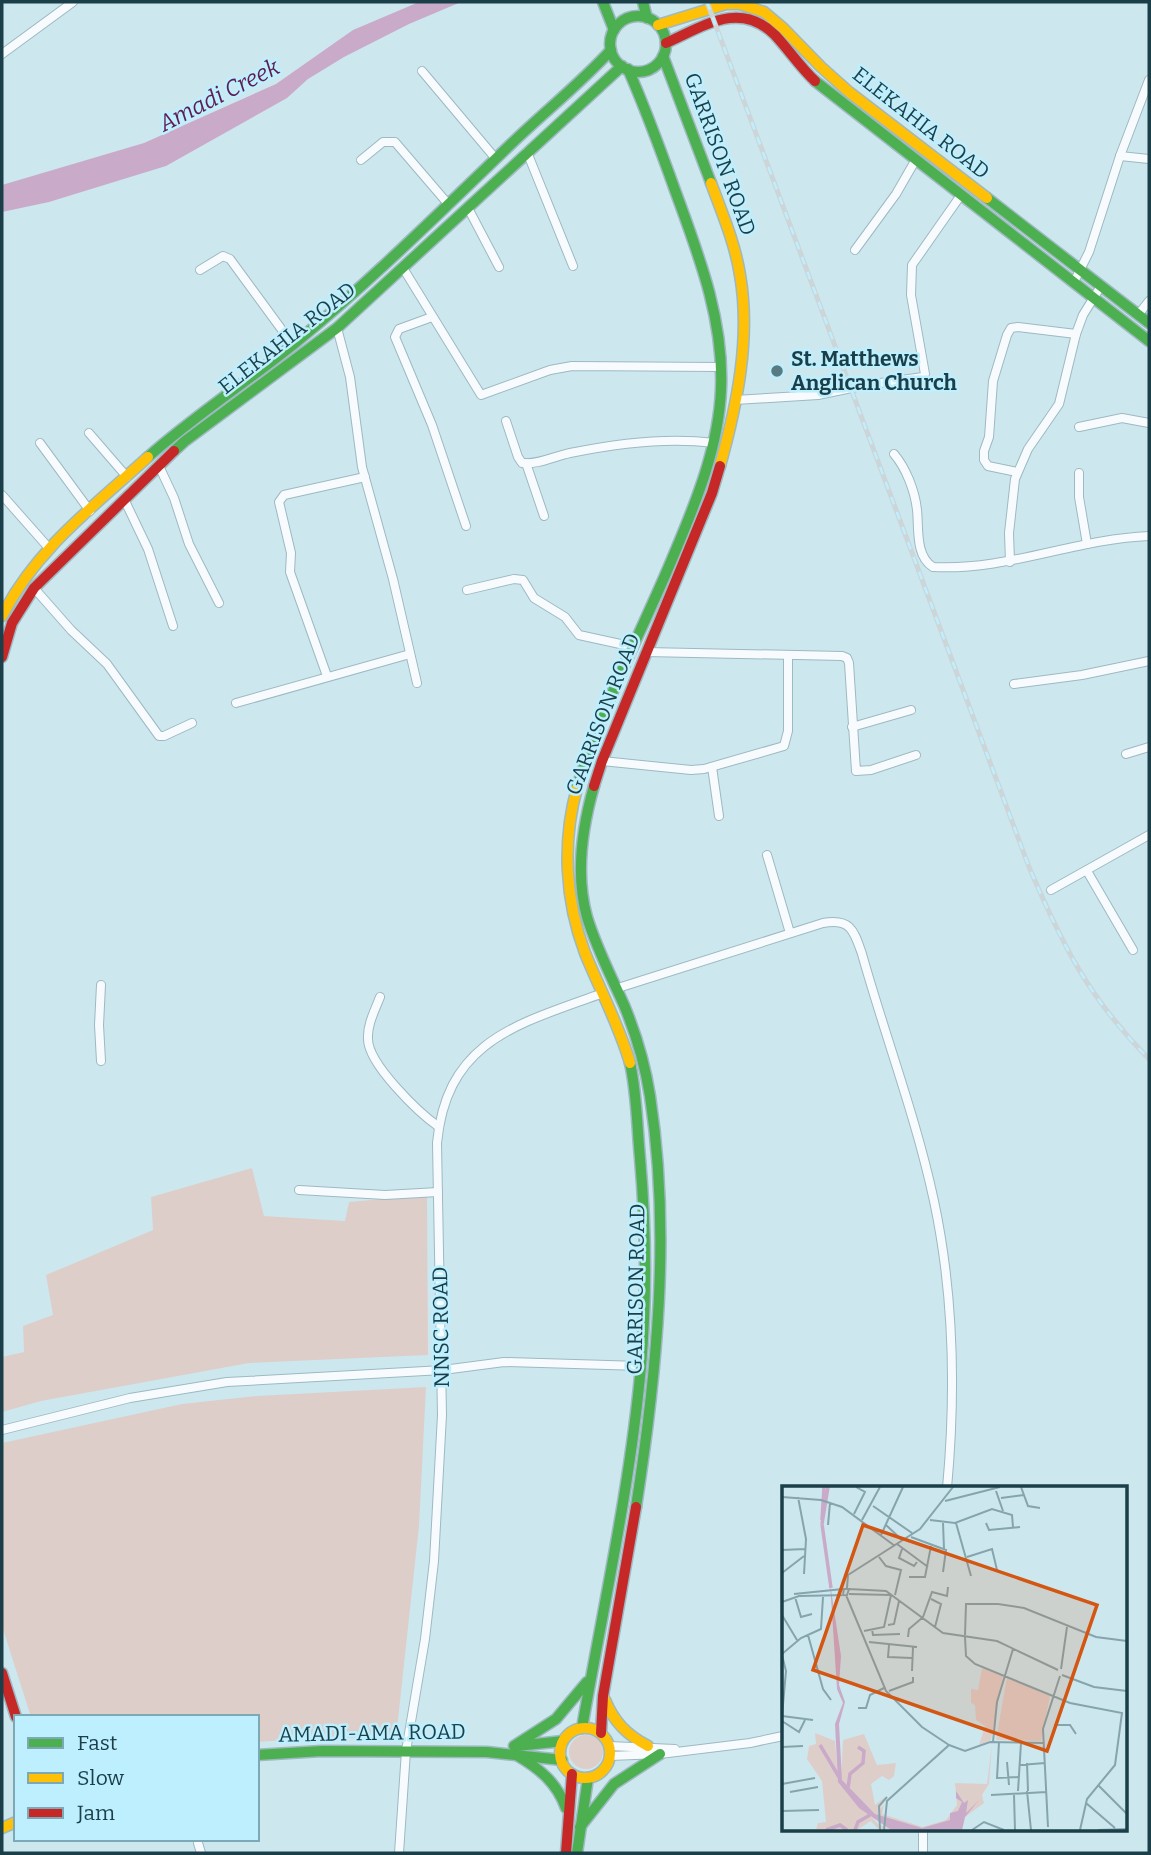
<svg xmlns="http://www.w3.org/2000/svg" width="1151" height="1855" viewBox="0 0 1151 1855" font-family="Bitter,serif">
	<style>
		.green { fill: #dececa }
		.water { fill: #caaac9 }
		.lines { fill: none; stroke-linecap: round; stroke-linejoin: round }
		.street-casing { stroke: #9db9c1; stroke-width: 10 }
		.fast-casing { stroke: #9db9c1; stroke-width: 13 }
		.slow-casing { stroke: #9db9c1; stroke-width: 13 }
		.jam-casing { stroke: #9db9c1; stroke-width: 13 }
		.street { stroke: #f8fbfd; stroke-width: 8 }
		.fast { stroke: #4caf50; stroke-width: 10 }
		.slow { stroke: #ffc107; stroke-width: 10 }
		.jam { stroke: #c62828; stroke-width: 10 }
		.rail-casing { stroke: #ccd5d8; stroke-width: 5 }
		.rail { stroke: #beeffe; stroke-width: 2.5; stroke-dasharray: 8; stroke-linecap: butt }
		.poi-dot { fill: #597a82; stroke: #beeffe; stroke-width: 2.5 }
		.labels { text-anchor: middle; stroke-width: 5; stroke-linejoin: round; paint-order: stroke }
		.street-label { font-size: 21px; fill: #1a3f48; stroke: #beeffe }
		.poi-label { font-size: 21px; font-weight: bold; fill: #1a3f48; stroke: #beeffe; text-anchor: start }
		.water-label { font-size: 23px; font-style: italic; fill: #601c51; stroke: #beeffe }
		.inset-river { fill: none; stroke: #caaac9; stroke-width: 3.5 }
		.inset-road { fill: none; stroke: #85a4ac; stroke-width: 2 }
		.view { fill: #d35612; fill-opacity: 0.15; stroke: #d35612; stroke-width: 3.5 }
		.inset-edge { fill: none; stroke: #1a3f48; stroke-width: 3.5 }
	</style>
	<rect width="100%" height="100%" fill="#cde7ef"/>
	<g class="green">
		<polygon points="252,1168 264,1216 345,1221 349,1202 427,1195 428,1355 249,1363 41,1401 2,1412 2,1357 24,1352 23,1326 53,1315 46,1275 153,1230 151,1197"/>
		<polygon points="426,1387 419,1526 396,1738 314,1738 257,1742 257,1717 31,1717 2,1626 2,1443 182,1404 257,1396"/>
		<circle cx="586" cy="1752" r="17"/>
	</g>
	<polygon class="water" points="419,2 461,2 409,24 344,57 308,79 287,98 166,166 49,202 2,212 2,185 144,143 276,84 353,30"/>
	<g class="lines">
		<g class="street-casing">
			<g id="street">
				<polyline points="2,54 73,2"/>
				<polyline points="422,71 496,159"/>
				<polyline points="527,152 573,266"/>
				<polyline points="1120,156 1149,159"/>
				<polyline points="361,160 383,142 395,142 449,205"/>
				<polyline points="468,208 499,267"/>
				<polyline points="855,250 896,194 915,161"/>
				<polyline points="403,268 481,395 550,370 572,366 720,367"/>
				<polyline points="200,270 223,256 230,259 293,345"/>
				<polyline points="1074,282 1089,252 1120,156 1149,80"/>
				<polyline points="1138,315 1149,301"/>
				<polyline points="432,317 399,329 395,337 432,425 466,526"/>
				<polyline points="337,328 350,377 362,467 393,579 417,683"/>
				<polyline points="735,400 818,395 866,385 923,377 925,374 911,295 912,265 961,195"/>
				<path d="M506 421 518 457 522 463C538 465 555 456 570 453 614 444 669 437 713 443"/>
				<polyline points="1079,427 1122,418 1149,423"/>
				<polyline points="89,433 127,477"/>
				<polyline points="40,443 90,511"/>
				<path d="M894 454C906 468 915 491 917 510 919 528 915 556 933 567 1007 571 1075 539 1149 536"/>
				<polyline points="526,463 544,516"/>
				<polyline points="159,466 174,498 189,544 219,603"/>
				<polyline points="1017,472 988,466 984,460 984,451 989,437 993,381 1007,335 1011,328 1018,327 1076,334"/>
				<polyline points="1079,473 1079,497 1087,544"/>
				<polyline points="2,495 48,547"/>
				<polyline points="124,499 148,549 173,626"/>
				<polyline points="1010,562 1009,533 1015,479 1028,449 1059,404 1076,334 1083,315 1101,286"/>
				<polyline points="34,588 71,630 107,664 159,736 164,736 192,723"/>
				<polyline points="467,590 514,579 523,580 534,598 565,617 579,635 634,647"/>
				<polyline points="646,652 842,656 847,658 849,663 856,771 871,770 916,755"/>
				<polyline points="327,676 290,572 291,553 279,502 284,495 365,477"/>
				<polyline points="1014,684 1082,675 1149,661"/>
				<polyline points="236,703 410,654"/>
				<polyline points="852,727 911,710"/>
				<polyline points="1126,754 1149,747"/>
				<polyline points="602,761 691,770 704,769 784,746 788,731 788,656"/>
				<polyline points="712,767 719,816"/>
				<polyline points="767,855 790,933"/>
				<polyline points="1087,871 1133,950"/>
				<polyline points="1051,890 1149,835"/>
				<path d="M618 988 823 923C851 918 854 931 862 954 885 1036 916 1117 934 1201 954 1295 956 1391 947 1488"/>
				<path d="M380 997C375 1010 367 1025 368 1039 368 1064 419 1113 439 1127"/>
				<polyline points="101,1061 99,1025 101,985"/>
				<polyline points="299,1190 385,1195 438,1192"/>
				<polyline points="2,1430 130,1398 227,1382 443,1370 504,1362 641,1366"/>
				<polyline points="609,1746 675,1749"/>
				<polyline points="610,1756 660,1754 750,1743 783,1736"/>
				<polyline points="923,1829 923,1853"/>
				<polyline points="198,1843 201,1853"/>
				<path d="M399 1853 406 1751 425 1639 434 1561 442 1415 437 1143C447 1039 519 1024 603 993"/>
			</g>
		</g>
		<g class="fast-casing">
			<g id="fast">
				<polyline points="603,2 614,30"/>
				<polyline points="643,2 647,18"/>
				<circle cx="638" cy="44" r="28"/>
				<polyline points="663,56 711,183"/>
				<polyline points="815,81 1149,341"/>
				<polyline points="987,198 1149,323"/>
				<polyline points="174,451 185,441 337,328 622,66"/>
				<path d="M148 457C194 416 247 382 295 343 371 281 440 212 510 145 543 113 580 84 611 50"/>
				<path d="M594 786C582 828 575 874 587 917 596 947 611 976 624 1005 636 1034 645 1064 650 1096 671 1232 657 1373 636 1507"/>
				<path d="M577 788C601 706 643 630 675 552 697 500 719 445 721 389 724 320 699 256 676 193 661 151 646 110 628 69"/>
				<path d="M582 1728C603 1608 630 1488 641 1366 647 1297 646 1227 640 1158 637 1127 637 1094 630 1063"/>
				<polyline points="514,1746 556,1719 587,1682"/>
				<polyline points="517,1746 563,1741"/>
				<polyline points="257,1755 322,1751 487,1752 562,1760"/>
				<path d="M518 1756C540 1769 557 1783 566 1808"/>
				<polyline points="580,1827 614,1784 660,1754"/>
				<polyline points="577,1853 588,1778"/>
			</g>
		</g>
		<g class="slow-casing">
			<g id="slow">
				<polyline points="658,25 726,4 740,4 764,12 783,28 821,67 849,92 987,198"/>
				<path d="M711 183C722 213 735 243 740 275 751 338 737 405 720 466"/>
				<path d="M2 616C36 549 93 507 148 457"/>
				<path d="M577 788C562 842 565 900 585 953 600 990 619 1025 630 1063"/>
				<path d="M605 1700C614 1722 627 1735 648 1746"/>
				<circle cx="585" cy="1753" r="25"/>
				<polyline points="2,1828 16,1822"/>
			</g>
		</g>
		<g class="jam-casing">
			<g id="jam">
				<path d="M666 43C704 26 740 0 775 35 789 50 800 67 815 81"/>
				<polyline points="2,657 12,623 34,588 174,451"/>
				<polyline points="594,786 602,761 712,493 720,466"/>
				<polyline points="2,1673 16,1717"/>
				<polyline points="601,1733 603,1696 636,1507"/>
				<polyline points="566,1853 572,1774"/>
			</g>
		</g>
		<use href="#street" class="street"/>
		<use href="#fast" class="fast"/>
		<use href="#slow" class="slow"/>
		<use href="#jam" class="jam"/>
		<g class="rail-casing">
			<path id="rail" d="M707 2 1029 867C1063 946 1088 997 1149 1059"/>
		</g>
		<use href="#rail" class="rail"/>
	</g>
	<circle class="poi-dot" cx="777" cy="371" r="7"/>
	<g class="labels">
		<g class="street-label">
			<text transform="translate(921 123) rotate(38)" y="7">ELEKAHIA ROAD</text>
			<text transform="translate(720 154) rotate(70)" y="7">GARRISON ROAD</text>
			<text transform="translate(287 338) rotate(-38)" y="7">ELEKAHIA ROAD</text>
			<text transform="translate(603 714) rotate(-69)" y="7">GARRISON ROAD</text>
			<text transform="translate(636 1289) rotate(-89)" y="7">GARRISON ROAD</text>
			<text transform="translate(441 1327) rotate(-91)" y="7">NNSC ROAD</text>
			<text transform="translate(372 1733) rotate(-1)" y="7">AMADI-AMA ROAD</text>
		</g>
		<g class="poi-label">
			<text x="791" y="366">St. Matthews<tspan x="791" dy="24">Anglican Church</tspan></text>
		</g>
		<g class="water-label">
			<text transform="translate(219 95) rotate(-27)" y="8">Amadi Creek</text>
		</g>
	</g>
	<g transform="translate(782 1486)">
		<rect width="345" height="345" fill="#cde7ef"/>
		<path d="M200 182 221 189 209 254 197 259 203 240 194 234 193 219 189 217V203L196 204ZM225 191 268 210 259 255 214 254ZM33 247 53 255 56 293 96 338 109 344 95 342 89 335 75 344H34L36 337 44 336 40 295 25 273 27 260 34 258ZM82 248 95 279 114 277 112 290 107 294 100 290 89 298 93 319 103 311 98 323 102 318 100 328 141 341 164 334 175 319 173 297 205 298 210 258 207 298 200 309 202 317 183 331 180 344 170 336 142 342 130 341 93 328 59 293 61 254Z" fill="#dececa"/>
		<path d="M48 97 59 170 57 199 63 216 57 238 60 294 93 328 140 342 168 334V327L176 325 180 316 174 312V305L182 317 186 314 184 327 197 314 183 331 180 344H109L77 322 56 296 53 238 61 217 55 203Z" fill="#caaac9"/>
		<path class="inset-river" d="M40 34 42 1M40 38 46 1M40 38 49 102M38 259 57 291M66 302 68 288 81 277 82 265 76 261M44 344 58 339 65 344M73 344 76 336 88 329"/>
		<path class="inset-road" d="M239 1 246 20 258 22M214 5 221 25M0 11 39 14 60 21 113 60M16 11 24 53 22 88M219 12 242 9M163 15 218 1M91 20 130 47M72 28 83 6 74 1M80 34 98 1M148 34 173 37 210 23 230 29 231 41M161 37 162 63M174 37 189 90M204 37 207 44 238 41M46 39 48 17M104 39 120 54M99 49 121 1M129 51 164 64 161 86M115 58 146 81M120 63 117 72 132 80 135 76M0 64 23 63M97 71 104 80 119 84 113 109M185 71 210 63 215 84M0 87 22 70M127 91H143L149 60M65 102 66 89 138 43 171 1M67 103 104 105 161 147 215 155 276 184M12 108 61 103M67 108 109 109M64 109 104 205 140 241 167 259 105 315 102 344M13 111 19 131 30 128M149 113 159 118 153 141M0 116 17 110 65 109 67 103H62L61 108M0 129 15 154M141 131 150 106 165 110 166 101M106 139 112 138 117 115M90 143 91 149 118 148M82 145 102 141 109 109M26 149 41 203 49 214M183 149 184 118H216L242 122 314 151 345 155M126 151 127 143 140 132M183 151 184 170 193 178 288 217 340 227 333 279 305 313 298 344M87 156 135 161M107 159 106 171 130 172M0 168 19 152 39 143 41 111M0 169 4 185 0 230M279 183 285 141M130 185 131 161M280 189 312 201 345 205M107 205 131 196V191M76 222H84L88 209 102 202M0 230 31 234M0 235 17 246 23 234M272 239H288L294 248M211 256 215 216 231 163M217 256 215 292 236 291M167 259 183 265 208 256 262 257M0 261 21 260M225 276 227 299M245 277 246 305M238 279 263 277M0 298 33 292M317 300 345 328M236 305 239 257M245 305 249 344M8 306 36 301M209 309 264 306M232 309 233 344M304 317 333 342M0 325 37 324M266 341 261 243 278 190M98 344 97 320 105 311M190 344 202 336 222 344M316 344 345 343"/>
		<path class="view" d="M81 39 315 119 265 265 31 184Z"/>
		<rect width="345" height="345" class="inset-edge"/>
	</g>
	<rect width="1151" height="1855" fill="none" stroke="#1a3f48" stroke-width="7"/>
	<rect x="14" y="1715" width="245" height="126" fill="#beeffe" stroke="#7ca9b5" stroke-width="2"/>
	<rect x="28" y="1738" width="35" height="10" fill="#4caf50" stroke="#7ca9b5" stroke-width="2"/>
	<text x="77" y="1750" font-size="21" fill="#1a3f48">Fast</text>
	<rect x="28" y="1773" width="35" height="10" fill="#ffc107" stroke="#7ca9b5" stroke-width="2"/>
	<text x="77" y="1785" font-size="21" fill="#1a3f48">Slow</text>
	<rect x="28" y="1808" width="35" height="10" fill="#c62828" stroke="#7ca9b5" stroke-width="2"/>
	<text x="77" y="1820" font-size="21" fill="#1a3f48">Jam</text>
</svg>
